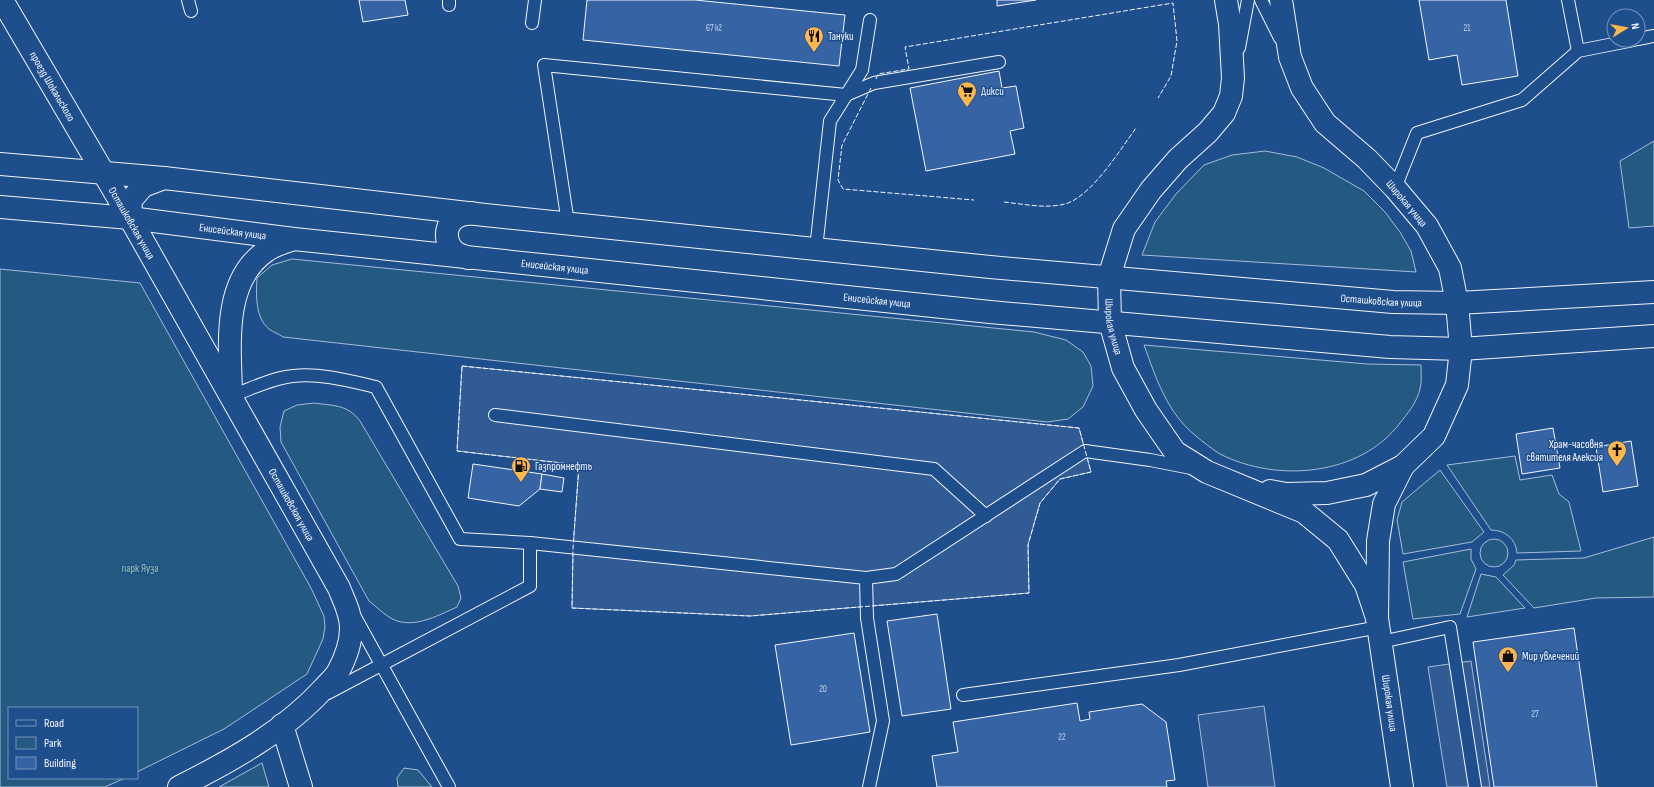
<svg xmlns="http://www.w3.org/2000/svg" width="1654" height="787" viewBox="0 0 1654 787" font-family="'Sofia Sans Condensed',sans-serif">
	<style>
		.green { fill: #245a82; stroke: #a8bbd7 }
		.parking { fill: #305b95; stroke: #a8bbd7 }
		.building { fill: #3563a3; stroke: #f2f6ff }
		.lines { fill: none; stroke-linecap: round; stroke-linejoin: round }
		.service-casing { stroke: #f2f6ff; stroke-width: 14 }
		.minor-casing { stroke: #f2f6ff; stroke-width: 24 }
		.tertiary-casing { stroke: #f2f6ff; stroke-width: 24 }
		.secondary-casing { stroke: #f2f6ff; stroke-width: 24 }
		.service { stroke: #1f4e8c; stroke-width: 12 }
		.minor { stroke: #1f4e8c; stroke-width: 22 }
		.tertiary { stroke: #1f4e8c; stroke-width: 22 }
		.secondary { stroke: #1f4e8c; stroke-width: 22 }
		.fence { stroke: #f2f6ff; stroke-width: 1; stroke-dasharray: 5 2; stroke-linecap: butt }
		.labels { text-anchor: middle; stroke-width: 3; stroke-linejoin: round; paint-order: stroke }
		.number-label { font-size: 9px; fill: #c3d1e8 }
		.poi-label { font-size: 11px; fill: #f2f6ff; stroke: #1f4e8c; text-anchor: start }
		.street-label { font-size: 11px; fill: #f2f6ff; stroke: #1f4e8c }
		.park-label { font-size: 11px; fill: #97c8a6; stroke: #1f4e8c }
	</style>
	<rect width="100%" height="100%" fill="#1f4e8c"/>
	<g class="green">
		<polygon points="1654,141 1654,226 1629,228 1620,161"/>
		<polygon points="1265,151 1297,157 1324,168 1364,191 1385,212 1400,232 1411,251 1416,272 1142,255 1155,222 1176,194 1204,165 1232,155"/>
		<path d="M292 259 1034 332 1066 340 1083 352 1091 366 1093 386 1083 407 1068 419 1047 422 283 337C279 334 273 332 269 329 255 318 256 294 257 278L272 265Z"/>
		<polygon points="0,269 140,283 311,588 324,616 325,627 323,639 307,674 224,729 137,772 137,708 9,708 9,778 125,778 105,787 0,787"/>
		<path d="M1144 345 1367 364 1421 365C1421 372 1422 382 1420 389 1417 402 1408 413 1400 423 1360 476 1277 483 1220 454 1212 449 1203 442 1196 436 1167 413 1156 378 1144 345Z"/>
		<path d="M314 403C334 406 347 404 360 421L458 586 461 598 457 607C437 616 410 631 389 617 382 613 376 606 369 601L281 442 280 427 284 411 297 405Z"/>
		<path d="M1515 456 1520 480 1552 475 1559 494 1569 502 1581 551 1517 553C1516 539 1505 530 1491 530L1447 465Z"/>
		<polygon points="1440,470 1484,532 1472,542 1403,554 1397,520 1402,502"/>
		<polygon points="1654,537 1654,597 1596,598 1534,608 1503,575 1514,565 1516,560 1584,558"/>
		<circle cx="1494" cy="553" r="14"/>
		<polygon points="1471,549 1471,559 1476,569 1460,614 1413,619 1403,562"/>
		<polygon points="1481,574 1496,577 1525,608 1467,617"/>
		<polygon points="262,763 269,787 219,787"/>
		<polygon points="404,768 418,770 432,787 398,787 397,778"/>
	</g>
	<g class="parking">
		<polygon points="462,366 1079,428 1091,472 1060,479 1040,503 1028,545 1029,593 750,616 572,608 573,548 579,465 457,451"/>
		<polygon points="1471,661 1490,787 1447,787 1428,667"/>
		<polygon points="1264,706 1275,787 1208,787 1198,715"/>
	</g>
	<g class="building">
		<polygon points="359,0 405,0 408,15 363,22"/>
		<polygon points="587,0 695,0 845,15 839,66 583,40"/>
		<polygon points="997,0 1036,0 997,6"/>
		<polygon points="1419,0 1506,0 1518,76 1462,85 1457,55 1429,60"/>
		<polygon points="999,71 1002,88 1016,86 1024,128 1010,131 1015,154 926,171 910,88"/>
		<polygon points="1553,428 1560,468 1522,474 1516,434"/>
		<polygon points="1631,441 1638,486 1603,492 1596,447"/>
		<polygon points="473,464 542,474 540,489 519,506 468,498"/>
		<polygon points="542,474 564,478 562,492 540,489"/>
		<polygon points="937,614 951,709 902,716 887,621"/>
		<polygon points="1574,628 1597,787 1494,787 1473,642"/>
		<polygon points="854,633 870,732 791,745 775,645"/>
		<polygon points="1077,703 1080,721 1090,719 1089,712 1142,704 1166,722 1175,780 1166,781 1167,787 937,787 932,756 958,752 953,722"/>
	</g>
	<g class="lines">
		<g class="service-casing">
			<g id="service">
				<polyline points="188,0 191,11"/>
				<polyline points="449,0 449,5"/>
				<polyline points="1261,0 1280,38"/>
				<polyline points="1568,0 1578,51"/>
				<polyline points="532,23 535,0"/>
				<polyline points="1638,39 1654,36"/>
				<polyline points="1239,48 1248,0"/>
				<polyline points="1395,188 1417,133 1522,100 1578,51 1634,40"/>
				<polyline points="568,223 544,65 846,95 874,83 999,62"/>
				<polyline points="816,249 830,121 862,70 870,20"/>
				<path d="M231 396C251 389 272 378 293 376 321 373 350 381 376 387L460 539 530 543 866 578 896 574 1085 451 1150 460 1191 468"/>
				<polyline points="495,415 934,469 986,516"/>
				<polyline points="866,578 867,618 883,721 869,787"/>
				<polyline points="355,617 449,787"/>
				<polyline points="1381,642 1450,627 1475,787"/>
				<polyline points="328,693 530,586 530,543"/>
				<polyline points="963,695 1179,665 1379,627"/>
			</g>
		</g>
		<g class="minor-casing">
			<g id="minor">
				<path id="s1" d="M164 178 143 186 131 200 130 218 339 588C344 601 351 613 351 628 351 643 345 659 338 672 335 677 329 683 324 688 285 731 231 761 179 787"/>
				<path d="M231 393C230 346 222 281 266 251 274 245 285 242 294 239"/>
				<polyline points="282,725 301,787"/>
			</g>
		</g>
		<g class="tertiary-casing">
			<g id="tertiary">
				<path id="s2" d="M2 0 130 218"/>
			</g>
		</g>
		<g class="secondary-casing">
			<g id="secondary">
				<path id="s3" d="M1226 0 1230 24 1233 78 1231 96 1224 113 1208 132 1178 159 1151 190 1124 229 1109 277 1110 322 1123 368 1146 410 1175 452 1207 472 1304 512 1338 540 1366 585 1377 618"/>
				<path id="s4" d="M0 164 164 178 485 215 990 267 1393 302 1457 303 1654 292"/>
				<path id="s5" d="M0 207 130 218 294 239 990 312 1390 347 1461 349 1654 336"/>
				<path d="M468 258C464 256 457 254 454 251 443 240 445 222 459 216 463 214 468 214 472 213"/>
				<polyline points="1270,491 1286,494 1327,493 1366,485 1403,466 1434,436 1457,385 1461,349 1457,303 1450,268 1427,226 1395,188 1367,159 1325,123 1302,88 1290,57 1281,0"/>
				<polyline points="1402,787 1377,618 1378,541 1384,504 1403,466"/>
			</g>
		</g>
		<use href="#service" class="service"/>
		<use href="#minor" class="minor"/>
		<use href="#tertiary" class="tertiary"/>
		<use href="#secondary" class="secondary"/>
		<g class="fence">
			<polyline points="876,79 878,74 909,69 905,47 1173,3 1177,41 1171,76 1158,98"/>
			<polyline points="871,88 842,145 838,180 843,189 974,200"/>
			<path d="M1004 202C1023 204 1046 209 1065 204 1091 197 1120 150 1136 128"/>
			<polygon points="462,366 1079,428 1091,472 1060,479 1040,503 1028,545 1029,593 750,616 572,608 573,548 579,465 457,451"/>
		</g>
	</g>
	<defs>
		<g id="restaurant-pin" transform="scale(1)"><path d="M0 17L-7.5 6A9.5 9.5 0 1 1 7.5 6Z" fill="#ffb74d" stroke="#1f4e8c"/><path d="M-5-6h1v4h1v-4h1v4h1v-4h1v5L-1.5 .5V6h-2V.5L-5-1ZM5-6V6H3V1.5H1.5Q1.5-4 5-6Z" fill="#111"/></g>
		<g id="supermarket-pin" transform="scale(1)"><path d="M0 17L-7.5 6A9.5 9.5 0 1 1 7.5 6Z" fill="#ffb74d" stroke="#1f4e8c"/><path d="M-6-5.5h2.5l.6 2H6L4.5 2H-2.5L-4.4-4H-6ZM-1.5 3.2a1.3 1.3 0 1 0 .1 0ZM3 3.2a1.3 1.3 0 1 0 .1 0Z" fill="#111"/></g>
		<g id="church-pin" transform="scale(1)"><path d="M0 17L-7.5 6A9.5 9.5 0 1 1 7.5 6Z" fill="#ffb74d" stroke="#1f4e8c"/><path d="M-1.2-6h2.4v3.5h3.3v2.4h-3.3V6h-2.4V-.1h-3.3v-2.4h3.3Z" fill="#111"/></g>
		<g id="fuel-pin" transform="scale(1)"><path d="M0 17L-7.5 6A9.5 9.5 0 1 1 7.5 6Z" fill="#ffb74d" stroke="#1f4e8c"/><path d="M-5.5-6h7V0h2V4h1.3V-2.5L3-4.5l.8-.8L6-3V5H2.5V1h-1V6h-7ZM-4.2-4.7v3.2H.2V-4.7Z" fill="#111"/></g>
		<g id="shop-pin" transform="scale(1)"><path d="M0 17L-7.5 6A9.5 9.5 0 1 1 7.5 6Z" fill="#ffb74d" stroke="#1f4e8c"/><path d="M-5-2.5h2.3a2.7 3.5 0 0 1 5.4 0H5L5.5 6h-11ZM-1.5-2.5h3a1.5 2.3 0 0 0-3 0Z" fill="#111"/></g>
	</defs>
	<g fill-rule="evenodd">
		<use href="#restaurant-pin" x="814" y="36"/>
		<use href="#supermarket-pin" x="967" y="91"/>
		<use href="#church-pin" x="1617" y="450"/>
		<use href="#fuel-pin" x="521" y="466"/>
		<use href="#shop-pin" x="1508" y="656"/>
	</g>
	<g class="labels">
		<g class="number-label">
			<text x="714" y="31">67 к2</text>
			<text x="1467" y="31">21</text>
			<text x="823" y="692">20</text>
			<text x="1535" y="717">27</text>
			<text x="1062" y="740">22</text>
		</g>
		<g class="poi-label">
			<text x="828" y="40">Тануки</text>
			<text x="981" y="95">Дикси</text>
			<text x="1603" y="448" text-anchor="end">Храм-часовня<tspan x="1603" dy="13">святителя Алексия</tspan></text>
			<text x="535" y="470">Газпромнефть</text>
			<text x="1522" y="660">Мир увлечений</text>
		</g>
		<g class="street-label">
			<text dy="4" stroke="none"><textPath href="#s2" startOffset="100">проезд Шокальского</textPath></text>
			<text transform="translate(1407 203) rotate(50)" y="4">Широкая улица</text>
			<text transform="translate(132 223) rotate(60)" y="4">Осташковская улица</text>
			<text dy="4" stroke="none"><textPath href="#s5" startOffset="234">Енисейская улица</textPath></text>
			<text dy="4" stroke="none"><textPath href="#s5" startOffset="558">Енисейская улица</textPath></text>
			<text dy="4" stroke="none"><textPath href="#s5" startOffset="882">Енисейская улица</textPath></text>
			<text dy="4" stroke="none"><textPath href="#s4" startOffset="1388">Осташковская улица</textPath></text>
			<text dy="4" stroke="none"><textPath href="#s3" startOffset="369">Широкая улица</textPath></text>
			<text dy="4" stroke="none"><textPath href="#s1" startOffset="388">Осташковская улица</textPath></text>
			<text transform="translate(1390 703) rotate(82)" y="4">Широкая улица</text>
		</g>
		<g class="park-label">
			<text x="140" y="572">парк Яуза</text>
		</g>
	</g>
	<rect x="8" y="707" width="130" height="72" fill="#1f4e8c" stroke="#7391ba"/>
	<rect x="16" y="720" width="20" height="6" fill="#1f4e8c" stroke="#7391ba"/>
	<text x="44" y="727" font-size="12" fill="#f2f6ff">Road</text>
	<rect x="16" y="737" width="20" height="12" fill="#245a82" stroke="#7391ba"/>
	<text x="44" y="747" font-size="12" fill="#f2f6ff">Park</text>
	<rect x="16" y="757" width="20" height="12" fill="#3563a3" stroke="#7391ba"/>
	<text x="44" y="767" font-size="12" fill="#f2f6ff">Building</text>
	<g transform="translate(1626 28) rotate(79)"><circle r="19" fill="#1f4e8c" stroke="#7391ba"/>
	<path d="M0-3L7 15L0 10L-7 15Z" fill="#ffb74d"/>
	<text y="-6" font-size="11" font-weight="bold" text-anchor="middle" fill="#f2f6ff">N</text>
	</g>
</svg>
